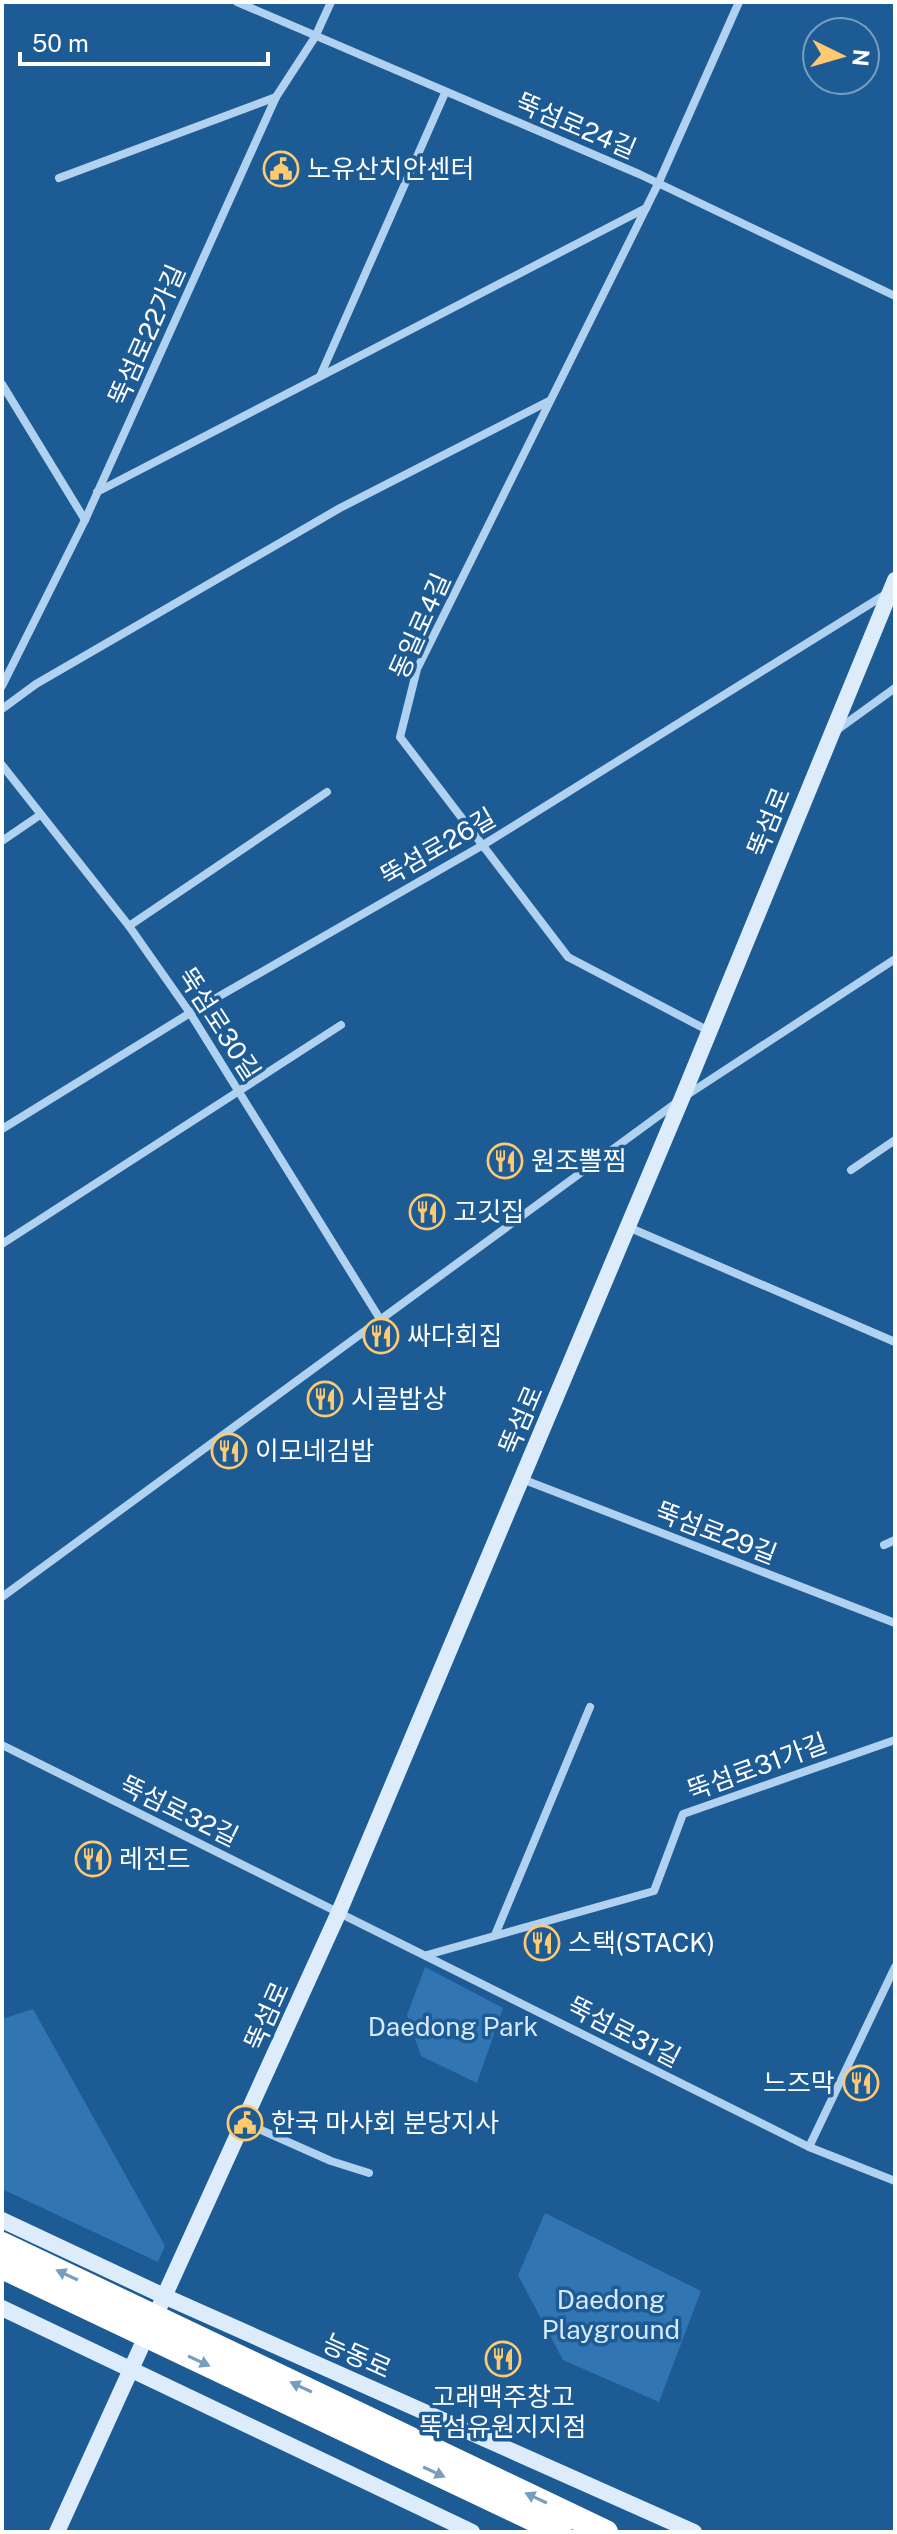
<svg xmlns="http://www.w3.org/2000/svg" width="897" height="2534" viewBox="0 0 897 2534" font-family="'Public Sans','Noto Sans KR',sans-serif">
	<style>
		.green { fill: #3175b3 }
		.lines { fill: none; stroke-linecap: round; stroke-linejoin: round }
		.street { stroke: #b0d1ef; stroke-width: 8 }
		.secondary { stroke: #ddecfb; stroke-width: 16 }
		.rail-casing { stroke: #fff; stroke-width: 9 }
		.rail { stroke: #1d5b95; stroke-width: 6; stroke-dasharray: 18; stroke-linecap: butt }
		.highway-bridge { stroke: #fff; stroke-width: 24 }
		.oneway { fill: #779dbf }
		.labels { text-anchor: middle; stroke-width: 7; stroke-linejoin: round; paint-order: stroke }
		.street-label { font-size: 26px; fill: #fff; stroke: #1d5b95 }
		.poi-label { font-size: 26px; fill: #fff; stroke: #1d5b95; text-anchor: start }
		.park-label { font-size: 26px; fill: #d6eafb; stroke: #1d5b95 }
	</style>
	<rect width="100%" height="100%" fill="#1d5b95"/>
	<g class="green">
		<polygon points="425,1967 503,2008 477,2083 421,2056 407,2015"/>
		<polygon points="33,2009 165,2246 158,2262 2,2189 2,2019"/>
		<polygon points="545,2213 701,2291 659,2402 563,2360 518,2275"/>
	</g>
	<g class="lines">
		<g class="street">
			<polyline points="237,2 639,174 895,296"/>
			<polyline points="59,178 276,97"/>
			<polyline points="321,374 445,93"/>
			<polyline points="2,384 85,520"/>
			<polyline points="97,492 646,208"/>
			<polyline points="2,686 85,520 276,97 315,37 331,2"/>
			<polyline points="2,709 36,684 340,508 549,401"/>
			<polyline points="837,730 895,688"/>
			<polyline points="2,765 129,926 190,1013 380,1319"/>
			<polyline points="2,841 40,815"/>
			<polyline points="129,926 327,792"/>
			<polyline points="709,1031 568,957 400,737 417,669 658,184 739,2"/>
			<polyline points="687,1095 895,959"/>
			<polyline points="2,1129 190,1013 483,845 886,594"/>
			<polyline points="851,1170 895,1140"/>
			<polyline points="628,1227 895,1342"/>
			<polyline points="2,1244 341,1025"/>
			<polyline points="522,1479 895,1623"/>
			<polyline points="884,1545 895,1540"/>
			<polyline points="2,1597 676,1103"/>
			<polyline points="2,1745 809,2147 895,2181"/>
			<polyline points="495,1935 590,1707"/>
			<polyline points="427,1955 654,1891 683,1814 895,1740"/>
			<polyline points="245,2123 331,2161 369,2173"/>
			<polyline points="809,2147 895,1967"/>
		</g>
		<g class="secondary">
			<polyline points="2,2220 166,2297 694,2532"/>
			<polyline points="2,2308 472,2532"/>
			<polyline points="57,2532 339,1912 682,1098 895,580"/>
		</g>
		<g class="rail-casing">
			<g id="rail">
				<polyline points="2,2250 600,2532"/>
				<polyline points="2,2271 556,2532"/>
			</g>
		</g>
		<use href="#rail" class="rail"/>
		<g class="highway-bridge">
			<polyline points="2,2244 606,2532"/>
			<polyline points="2,2267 560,2532"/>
		</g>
	</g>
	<defs><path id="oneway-solid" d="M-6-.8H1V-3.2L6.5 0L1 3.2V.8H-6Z" transform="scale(2)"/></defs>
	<g class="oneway">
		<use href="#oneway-solid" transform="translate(67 2275) rotate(-155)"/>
		<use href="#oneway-solid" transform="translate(199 2361) rotate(25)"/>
		<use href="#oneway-solid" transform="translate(301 2387) rotate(-155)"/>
		<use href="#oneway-solid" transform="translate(434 2472) rotate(25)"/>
		<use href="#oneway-solid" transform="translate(536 2498) rotate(-155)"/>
	</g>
	<defs>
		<g id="civic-ring" transform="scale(1.8)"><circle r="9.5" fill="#1d5b95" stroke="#fec96f" stroke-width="1.5"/><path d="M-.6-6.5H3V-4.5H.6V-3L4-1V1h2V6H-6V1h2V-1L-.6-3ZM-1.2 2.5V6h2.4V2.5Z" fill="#fec96f"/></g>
		<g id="restaurant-ring" transform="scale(1.8)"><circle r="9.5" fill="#1d5b95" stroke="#fec96f" stroke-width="1.5"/><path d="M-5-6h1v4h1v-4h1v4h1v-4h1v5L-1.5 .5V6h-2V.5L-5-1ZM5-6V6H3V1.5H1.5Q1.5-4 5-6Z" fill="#fec96f"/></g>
	</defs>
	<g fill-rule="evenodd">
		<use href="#civic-ring" x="281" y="169"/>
		<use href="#restaurant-ring" x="505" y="1161"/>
		<use href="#restaurant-ring" x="427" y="1212"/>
		<use href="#restaurant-ring" x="381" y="1336"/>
		<use href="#restaurant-ring" x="325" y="1399"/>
		<use href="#restaurant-ring" x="229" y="1451"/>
		<use href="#restaurant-ring" x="93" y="1859"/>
		<use href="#restaurant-ring" x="542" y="1943"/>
		<use href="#restaurant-ring" x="861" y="2083"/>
		<use href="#civic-ring" x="245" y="2123"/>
		<use href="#restaurant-ring" x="503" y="2359"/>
	</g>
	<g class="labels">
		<g class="street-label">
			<text transform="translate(576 126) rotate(23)" y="9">뚝섬로24길</text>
			<text transform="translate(147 335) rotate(-66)" y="9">뚝섬로22가길</text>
			<text transform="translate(420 626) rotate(-66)" y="9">동일로4길</text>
			<text transform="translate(769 822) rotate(-68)" y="9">뚝섬로</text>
			<text transform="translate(438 847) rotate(-30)" y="9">뚝섬로26길</text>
			<text transform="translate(219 1024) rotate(57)" y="9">뚝섬로30길</text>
			<text transform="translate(521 1420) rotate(-67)" y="9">뚝섬로</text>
			<text transform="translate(716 1533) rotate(21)" y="9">뚝섬로29길</text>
			<text transform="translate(757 1767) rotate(-20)" y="9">뚝섬로31가길</text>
			<text transform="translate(179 1811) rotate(26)" y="9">뚝섬로32길</text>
			<text transform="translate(267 2016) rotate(-66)" y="9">뚝섬로</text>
			<text transform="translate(624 2032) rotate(27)" y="9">뚝섬로31길</text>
			<text transform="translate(357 2356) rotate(24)" y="9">능동로</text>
		</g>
		<g class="poi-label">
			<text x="307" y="178">노유산치안센터</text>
			<text x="531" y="1170">원조뽈찜</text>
			<text x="453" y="1221">고깃집</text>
			<text x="407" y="1345">싸다회집</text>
			<text x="351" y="1408">시골밥상</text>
			<text x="255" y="1460">이모네김밥</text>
			<text x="119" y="1868">레전드</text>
			<text x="568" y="1952">스택(STACK)</text>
			<text x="835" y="2092" text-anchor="end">느즈막</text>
			<text x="271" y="2132">한국 마사회 분당지사</text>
			<text x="503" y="2406" text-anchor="middle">고래맥주창고<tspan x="503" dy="30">뚝섬유원지지점</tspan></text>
		</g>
		<g class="park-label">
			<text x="453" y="2036">Daedong Park</text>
			<text x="611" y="2309">Daedong<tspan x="611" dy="30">Playground</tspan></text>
		</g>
	</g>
	<rect width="897" height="2534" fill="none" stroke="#ffffff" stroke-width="8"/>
	<g transform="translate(841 56) rotate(95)"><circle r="38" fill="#1d5b95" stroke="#779dbf" stroke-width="2"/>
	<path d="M0-6L14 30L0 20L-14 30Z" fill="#fec96f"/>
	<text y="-12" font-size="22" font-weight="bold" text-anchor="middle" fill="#ffffff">N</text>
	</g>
	<path d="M20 52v12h248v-12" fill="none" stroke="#ffffff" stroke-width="4"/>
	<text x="32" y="52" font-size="24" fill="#ffffff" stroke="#1d5b95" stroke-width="6" paint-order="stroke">50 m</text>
</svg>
